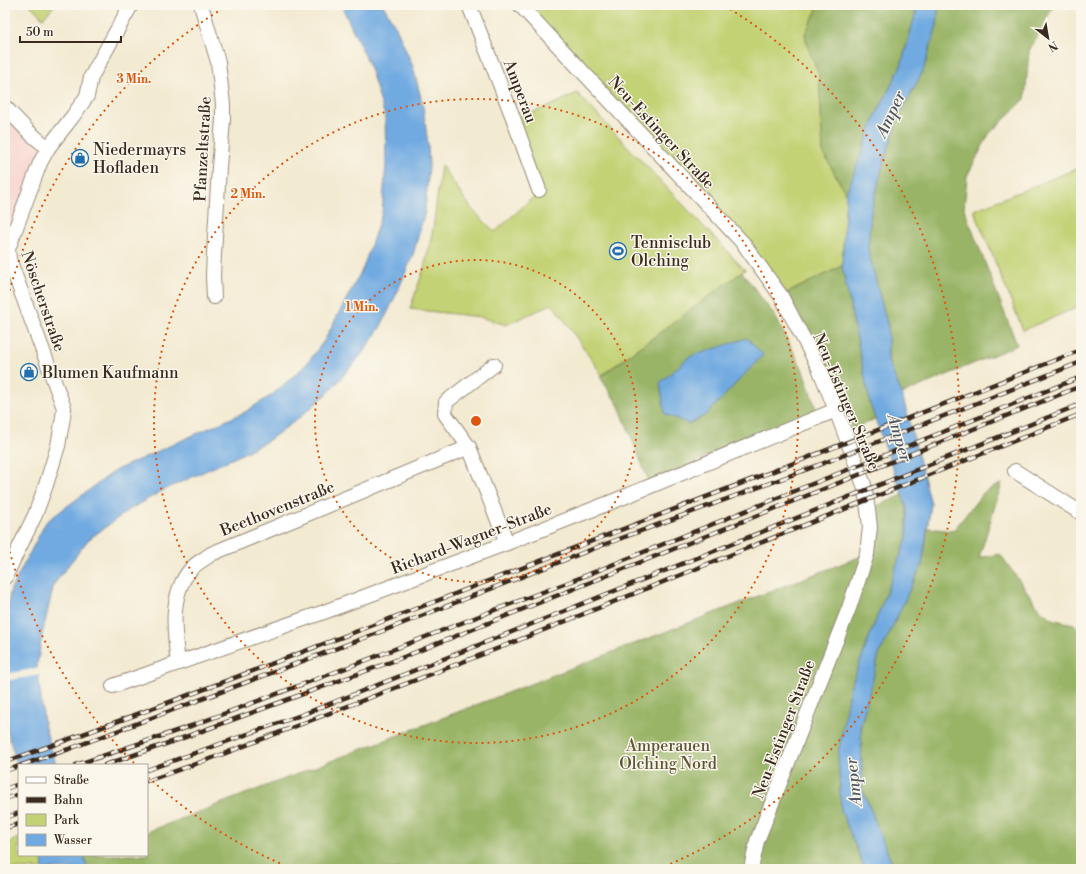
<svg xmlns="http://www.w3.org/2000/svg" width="1086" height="874" viewBox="0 0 1086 874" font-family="'Libre Bodoni',serif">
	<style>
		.built { fill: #f7d0cb }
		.green { fill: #c2d274; stroke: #7e7e49 }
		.forest { fill: #99b466; stroke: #6a6f42 }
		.water { fill: #71aae1; stroke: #566a80 }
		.pier { fill: #f3ead2 }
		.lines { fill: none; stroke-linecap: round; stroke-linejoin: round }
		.minor-casing { stroke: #978a78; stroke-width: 16 }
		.minor { stroke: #fff; stroke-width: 14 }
		.rail-casing { stroke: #3b2a1e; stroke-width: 4.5 }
		.rail { stroke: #fbf7ec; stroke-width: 3; stroke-dasharray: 9; stroke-linecap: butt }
		.ring { fill: none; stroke: #df570d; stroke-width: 2; stroke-dasharray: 2 4 }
		.labels { text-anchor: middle; stroke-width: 3; stroke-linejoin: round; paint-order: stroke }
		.street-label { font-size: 16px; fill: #3b2a1e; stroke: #fbf7ec }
		.poi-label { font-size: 16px; fill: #3b2a1e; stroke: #fbf7ec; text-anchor: start }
		.park-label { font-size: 16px; fill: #5d5434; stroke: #fbf7ec }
		.water-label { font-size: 17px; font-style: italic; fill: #4e5762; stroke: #fbf7ec }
		.centre { fill: #df570d; stroke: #fbf7ec; stroke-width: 2 }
		.ring-label { font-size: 12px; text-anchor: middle; font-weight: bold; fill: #df570d; stroke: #fbf7ec; stroke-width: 3; stroke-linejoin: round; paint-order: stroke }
	</style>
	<rect width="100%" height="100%" fill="#fbf7ec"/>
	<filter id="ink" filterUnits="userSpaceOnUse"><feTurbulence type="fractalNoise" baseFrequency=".025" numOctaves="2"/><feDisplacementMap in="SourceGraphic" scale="8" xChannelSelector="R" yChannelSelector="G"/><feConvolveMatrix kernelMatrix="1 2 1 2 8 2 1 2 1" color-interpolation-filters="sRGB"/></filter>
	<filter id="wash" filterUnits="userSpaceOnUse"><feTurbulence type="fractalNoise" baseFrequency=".012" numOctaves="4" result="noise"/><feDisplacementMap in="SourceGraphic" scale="16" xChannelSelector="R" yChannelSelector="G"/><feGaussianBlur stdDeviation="0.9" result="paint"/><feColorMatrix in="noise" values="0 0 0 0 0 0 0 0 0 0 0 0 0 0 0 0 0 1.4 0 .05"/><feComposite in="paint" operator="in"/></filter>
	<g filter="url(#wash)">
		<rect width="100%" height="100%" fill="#f3ead2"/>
		<polygon class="built" points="5,103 48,148 5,255"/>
		<g class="green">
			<polygon points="30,5 55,5 43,18"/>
			<polygon points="527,5 819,5 805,34 807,45 819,75 823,152 846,194 842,266 787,293 745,240"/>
			<polygon points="577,93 745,270 602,375 565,321 552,304 506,325 480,317 410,309 424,268 433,230 441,165 471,208 495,232 540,191 517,118 548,107"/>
			<polygon points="1081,167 1081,306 1023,330 974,210"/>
			<polygon points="19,838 19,855 42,855 43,869 5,869 5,844"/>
		</g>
		<g class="forest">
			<polygon points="819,5 918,5 901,66 876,115 846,194 823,152 819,75 807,45 805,34"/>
			<polygon points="938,5 1054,5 1029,51 1025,99 989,134 967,176 964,209 1017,345 902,394 888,361 888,328 868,250 871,212 883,165 898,118 923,71 937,25"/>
			<polygon points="842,266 871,407 876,419 852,429 834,379 818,348 787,293"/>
			<polygon points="742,272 775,316 802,368 816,409 649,482 619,406 600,377"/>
			<polygon points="1002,483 979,558 1000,554 1041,611 1055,620 1074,624 1081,632 1081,869 894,869 862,788 861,724 879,655 922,564 928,528 953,531 984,492"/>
			<polygon points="903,495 907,508 907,538 849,691 841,811 865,869 87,869 84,855 147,855 147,832 867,554 868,510"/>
		</g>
		<g class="water">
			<polygon points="341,5 383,5 397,29 413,67 423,106 428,145 429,166 425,211 413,255 396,295 380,328 362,354 330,391 299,418 269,440 236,457 164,490 130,509 88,540 54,584 42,635 37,666 44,724 56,765 19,765 19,771 5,724 5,619 11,589 46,522 116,470 245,412 272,395 305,366 324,341 363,268 382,213 386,164 385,116 368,62"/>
			<polygon points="918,5 938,5 937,25 923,71 898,118 883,165 871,212 868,250 888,328 888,361 902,394 931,504 922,564 879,655 861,724 862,788 894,869 865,869 841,811 838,754 849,691 907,538 907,508 871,407 842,266 846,194 876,115 901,66"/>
			<polygon points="747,338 763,355 706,415 689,424 665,414 660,383 689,357"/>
			<polygon points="42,855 84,855 87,869 43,869"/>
		</g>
		<polygon class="pier" points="39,668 40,675 5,681 5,674"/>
	</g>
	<g filter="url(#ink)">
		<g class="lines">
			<g class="minor-casing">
				<g id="minor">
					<polyline points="201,5 218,62 223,104 223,120 219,167 214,254 213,276 214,297"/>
					<polyline points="469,5 512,115 539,190"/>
					<polyline points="520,5 687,183 743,243 781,296 819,368 836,410 864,485 868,510 870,527 867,554 849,608 757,841 751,869"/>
					<polyline points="5,107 30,133 48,148"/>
					<polyline points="494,365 446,402 445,414 469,447 507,543"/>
					<polyline points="1015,471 1081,513"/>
					<polyline points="5,577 35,515 46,485 58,446 63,417 64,408 9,259 8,249 40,163 48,148 73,116 87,96 91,77 131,5"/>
					<path d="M178 663C174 632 169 594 191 569 196 563 205 559 211 554L469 447"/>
					<polyline points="113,686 324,612 507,543 614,501 836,410"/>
				</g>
			</g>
			<use href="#minor" class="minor"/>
			<g class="rail-casing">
				<g id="rail">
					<path d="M5 762C151 711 294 655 439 600 653 518 868 435 1081 350"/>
					<polyline points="22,765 69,749 388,629 603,545 824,463 1081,362"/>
					<polyline points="76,765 191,726 346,668 492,611 572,581 822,480 1081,377"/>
					<polyline points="105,765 180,739 396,660 1081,386"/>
					<polyline points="147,770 304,714 537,622 1081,404"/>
					<polyline points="5,771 19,766"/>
					<polyline points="147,781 218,756 499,648 1081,414"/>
					<polyline points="5,789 19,784"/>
					<polyline points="5,799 19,794"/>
					<polyline points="5,818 19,813"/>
					<polyline points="5,828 19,824"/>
				</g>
			</g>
			<use href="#rail" class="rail"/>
		</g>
	</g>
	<g class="ring">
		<circle cx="476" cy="421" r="161"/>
		<circle cx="476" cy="421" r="322"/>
		<path d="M291 868A484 484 0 0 1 149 778M134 763A484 484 0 0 1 5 534M5 308A484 484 0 0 1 227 6M725 6A484 484 0 0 1 661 868"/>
	</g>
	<defs>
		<g id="shop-ring" transform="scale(0.9)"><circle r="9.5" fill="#fbf7ec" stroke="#1f6fb2" stroke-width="1.5"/><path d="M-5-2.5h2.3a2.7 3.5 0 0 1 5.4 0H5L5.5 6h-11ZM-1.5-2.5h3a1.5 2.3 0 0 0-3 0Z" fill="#1f6fb2"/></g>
		<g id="stadium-ring" transform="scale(0.9)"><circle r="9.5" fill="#fbf7ec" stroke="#1f6fb2" stroke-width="1.5"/><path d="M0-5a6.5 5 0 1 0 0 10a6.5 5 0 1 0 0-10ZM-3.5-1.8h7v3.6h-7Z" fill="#1f6fb2"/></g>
	</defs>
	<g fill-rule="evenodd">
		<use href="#shop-ring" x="80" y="158"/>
		<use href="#stadium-ring" x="618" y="251"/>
		<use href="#shop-ring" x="29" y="372"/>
	</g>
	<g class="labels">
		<g class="street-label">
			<text transform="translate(521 91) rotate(69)" y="6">Amperau</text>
			<text transform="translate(662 132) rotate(47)" y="6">Neu-Estinger Straße</text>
			<text transform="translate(202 149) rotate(-87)" y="6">Pfanzeltstraße</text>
			<text transform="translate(44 301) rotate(71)" y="6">Nöscherstraße</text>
			<text transform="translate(847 401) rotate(67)" y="6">Neu-Estinger Straße</text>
			<text transform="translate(277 508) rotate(-22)" y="6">Beethovenstraße</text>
			<text transform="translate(471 538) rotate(-21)" y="6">Richard-Wagner-Straße</text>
			<text transform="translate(783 729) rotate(-69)" y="6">Neu-Estinger Straße</text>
		</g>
		<g class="poi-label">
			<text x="93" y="155">Niedermayrs<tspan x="93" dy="18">Hofladen</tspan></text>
			<text x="631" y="248">Tennisclub<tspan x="631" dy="18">Olching</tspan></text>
			<text x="42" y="378">Blumen Kaufmann</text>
		</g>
		<g class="park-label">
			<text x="668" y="751">Amperauen<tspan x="668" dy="18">Olching Nord</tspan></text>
		</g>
		<g class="water-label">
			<text transform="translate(890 114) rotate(-65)" y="6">Amper</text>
			<text transform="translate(900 438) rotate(74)" y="6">Amper</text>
			<text transform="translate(853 782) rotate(-96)" y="6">Amper</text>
		</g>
	</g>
	<circle cx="476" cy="421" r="6" class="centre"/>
	<g class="ring-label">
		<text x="134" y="83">3 Min.</text>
		<text x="248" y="198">2 Min.</text>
		<text x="362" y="311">1 Min.</text>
	</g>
	<rect width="1086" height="874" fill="none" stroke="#fbf7ec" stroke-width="20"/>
	<rect x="18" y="764" width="130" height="92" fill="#fbf7ec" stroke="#aea59a"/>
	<rect x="26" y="777" width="20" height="6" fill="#ffffff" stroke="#aea59a"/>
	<text x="54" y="784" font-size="12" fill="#3b2a1e">Straße</text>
	<rect x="26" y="797" width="20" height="6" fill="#3b2a1e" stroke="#aea59a"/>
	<text x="54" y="804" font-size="12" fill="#3b2a1e">Bahn</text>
	<rect x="26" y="814" width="20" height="12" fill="#c2d274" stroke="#aea59a"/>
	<text x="54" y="824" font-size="12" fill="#3b2a1e">Park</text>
	<rect x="26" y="834" width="20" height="12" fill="#71aae1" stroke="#aea59a"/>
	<text x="54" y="844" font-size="12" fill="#3b2a1e">Wasser</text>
	<g transform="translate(1048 38) rotate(149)" stroke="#fbf7ec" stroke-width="3" paint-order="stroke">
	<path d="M0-3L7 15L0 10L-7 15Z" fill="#3b2a1e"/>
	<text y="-6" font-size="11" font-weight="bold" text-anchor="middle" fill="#3b2a1e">N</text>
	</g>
	<path d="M20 36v6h101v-6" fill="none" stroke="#3b2a1e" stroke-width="2"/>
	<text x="26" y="36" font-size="12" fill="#3b2a1e" stroke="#fbf7ec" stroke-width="3" paint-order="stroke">50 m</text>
</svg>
